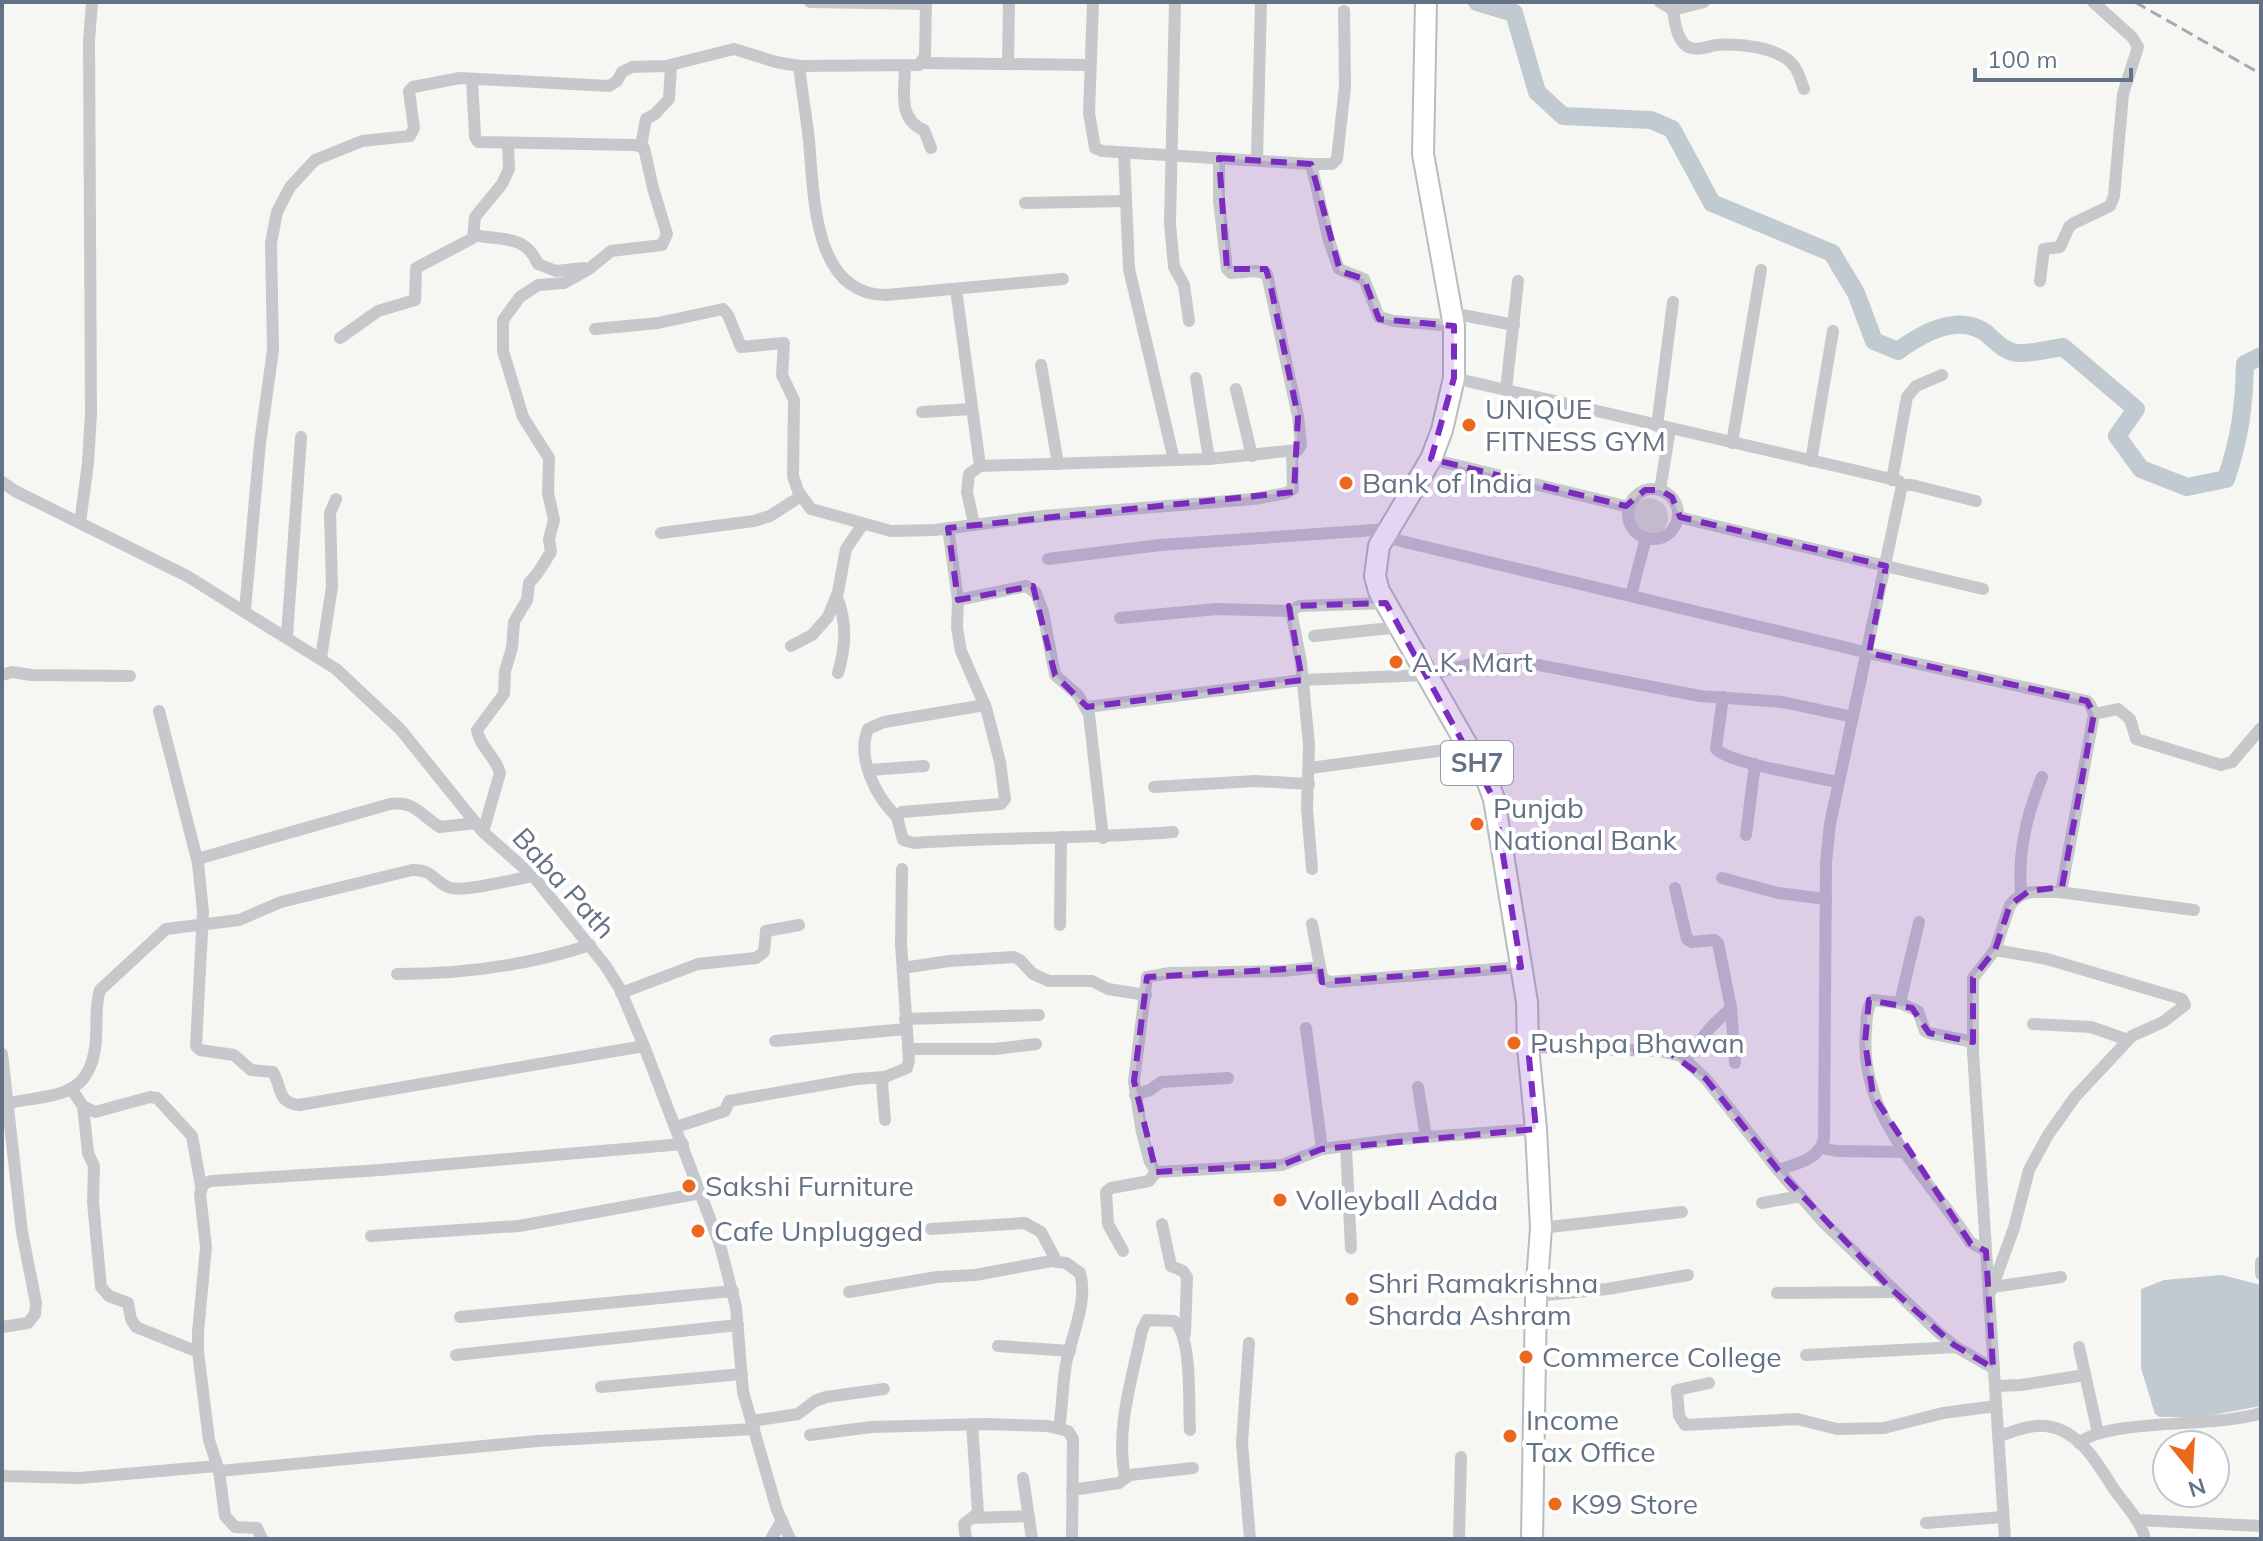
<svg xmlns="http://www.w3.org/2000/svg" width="2263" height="1541" viewBox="0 0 2263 1541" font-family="Mulish,sans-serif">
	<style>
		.green { fill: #d6ded3 }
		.water { fill: #c1cad0 }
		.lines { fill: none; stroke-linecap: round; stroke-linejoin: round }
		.river { stroke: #c1cad0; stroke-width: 18 }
		.primary-casing { stroke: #b8bbc0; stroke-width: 24 }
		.street { stroke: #c6c8cc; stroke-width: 12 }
		.primary { stroke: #fff; stroke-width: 20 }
		.rail { stroke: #a5aab1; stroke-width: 3; stroke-dasharray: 12 6; stroke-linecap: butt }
		.marked { fill: #7b2cbf; fill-opacity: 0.2; stroke: #7b2cbf; stroke-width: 6; stroke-dasharray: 16 10; stroke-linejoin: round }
		.poi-dot { fill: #eb681e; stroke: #fff; stroke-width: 3 }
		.labels { text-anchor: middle; stroke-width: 8; stroke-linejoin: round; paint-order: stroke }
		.shield { fill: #fff; stroke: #929caa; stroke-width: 2 }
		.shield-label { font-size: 26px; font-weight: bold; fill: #647285 }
		.poi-label { font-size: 28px; fill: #647285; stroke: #fff; text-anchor: start }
		.street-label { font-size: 28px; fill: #647285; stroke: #fff }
	</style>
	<rect width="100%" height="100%" fill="#f6f6f2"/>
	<circle class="green" cx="1649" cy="517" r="19"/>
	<polygon class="water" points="2222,1275 2261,1285 2261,1406 2201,1417 2160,1417 2155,1414 2141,1368 2141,1289 2164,1280"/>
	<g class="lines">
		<path class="river" d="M1477 2 1514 13 1537 92 1563 116 1651 120 1672 129 1712 203 1832 253 1856 293 1874 341 1898 351C1921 334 1958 313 1986 333 1995 341 2005 352 2018 353 2032 354 2049 349 2063 347L2136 409 2117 436 2141 469 2187 487 2226 479C2240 438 2244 407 2245 364L2261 356"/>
		<g class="primary-casing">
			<polyline id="primary" points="1426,2 1423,154 1454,326 1454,378 1442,430 1431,459 1379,546 1375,576 1379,591 1487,780 1494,799 1527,1002 1528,1047 1536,1129 1541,1228 1536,1296 1532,1539"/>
		</g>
		<g class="street">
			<polyline points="810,2 926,4"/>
			<polyline points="1093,2 1089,113 1095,148 1102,151 1309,164 1332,164 1337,159 1345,86 1344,11"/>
			<polyline points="1175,2 1170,224 1174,267 1184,285 1189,321"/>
			<polyline points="1660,2 1673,10 1704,2"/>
			<path d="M1673 10C1675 23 1677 44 1691 48 1699 51 1709 46 1716 45 1738 43 1780 47 1794 66 1799 72 1801 82 1804 89"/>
			<polyline points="922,63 1090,65"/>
			<polyline points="1008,64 1009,2"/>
			<path d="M799 66C802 91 806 115 809 140 814 193 812 295 886 295L1063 279"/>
			<path d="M905 66C905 90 897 119 924 130L931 148"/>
			<path d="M472 79 475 137 478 142 635 145 644 148 653 188 667 234 662 245 611 251 589 269 564 283 538 285 520 297 503 320V351L523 417 549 458 548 493 554 520 549 539 551 552C542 565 541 571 529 583L527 600 514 622 512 648 505 671 504 694 477 730C479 746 496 757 500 773L483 832"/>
			<polyline points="641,146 646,119 655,114 669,99 671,65"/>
			<polyline points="1124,153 1129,269 1174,460"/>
			<polyline points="1257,159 1261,2"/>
			<polyline points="1311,164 1329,241 1339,269 1364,279 1379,317 1394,321 1454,326"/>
			<polyline points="1025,203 1126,201"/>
			<path d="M474 235C503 241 525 234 538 264L556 271 584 268"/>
			<polyline points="2040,281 2044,249 2060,247 2069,227 2074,223 2110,206 2114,196 2123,94 2138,47 2132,37 2093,2"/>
			<polyline points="956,289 980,466"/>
			<polyline points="1452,313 1514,325"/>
			<polyline points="595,329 658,323 723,309 728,315 741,347 784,343 782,375 794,400 793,476 798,491 811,509 891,531 935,530 1043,516 1254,499 1286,493 1293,489 1292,451"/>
			<polyline points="340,338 378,311 415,300 416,268 473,238 475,217 502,184 509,169 508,144"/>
			<polyline points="1041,365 1058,464"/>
			<polyline points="1196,378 1209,459"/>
			<path d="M1454 378 1853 470 1899 481 1902 485 1830 824 1826 863 1824 1139C1819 1160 1796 1164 1778 1170"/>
			<polyline points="1236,389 1252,456"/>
			<polyline points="1506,390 1518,281"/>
			<polyline points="922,412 972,409"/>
			<polyline points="1657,426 1673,302"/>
			<polyline points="1732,443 1761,270"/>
			<polyline points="1431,459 1629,507"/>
			<polyline points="1811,461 1833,331"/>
			<polyline points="1892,480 1907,397 1916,386 1942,375"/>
			<polyline points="2,482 15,491 187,576 336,669 400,729 483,832 533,876 605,965 620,989 644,1046 720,1245 736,1307 743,1392 777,1510 790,1539"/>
			<polyline points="1902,485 1912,485 1976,501"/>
			<circle cx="1653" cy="514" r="25"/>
			<polyline points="1660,490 1670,429"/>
			<polyline points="1678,517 1983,589"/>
			<polyline points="80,523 88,463 91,413 89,41 92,2"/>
			<polyline points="974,524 967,492 969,474 980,466 1209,459 1298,450 1301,445 1298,416 1267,274 1256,271 1231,273 1227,269 1219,201 1219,158"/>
			<path d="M948 528 958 600 957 628 961 651 986 708 1000 762 1005 799 1001 804 902 812 897 817 903 840 914 843C1000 837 1086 839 1173 832"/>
			<polyline points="661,533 754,521 770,516 801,496"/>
			<path d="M1384 537 1869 653 2087 701 2091 706 2094 714 2062 887 2059 892C2039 893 2024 887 2010 905L1995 950 1973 978V1052L2005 1539"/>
			<polyline points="1048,559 1160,545 1389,529"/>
			<polyline points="1631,595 1646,538"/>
			<path d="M837 597C847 623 846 646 838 673"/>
			<polyline points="958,600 1026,586 1036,593 1043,612 1055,675 1078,695 1089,714 1103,838"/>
			<polyline points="245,610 260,443 273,350 271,243 277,212 290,187 315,160 362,141 410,136 414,128 409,91 413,87 460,78 609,86 617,81 622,72 632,67 666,66 734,49 776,62 799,66 919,65 925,56 926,2"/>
			<polyline points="1120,618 1217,609 1291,611"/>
			<polyline points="287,636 301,437"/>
			<polyline points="1314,636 1401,627"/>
			<polyline points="791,646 812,635 828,617 838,592 846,549 863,524"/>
			<polyline points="321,658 332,587 330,513 336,499"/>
			<polyline points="2,675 12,672 31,675 130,676"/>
			<path d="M1723 697 1716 749C1731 764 1812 776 1837 782"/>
			<polyline points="1087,707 1302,680 1428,675 1482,661 1507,659 1700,696 1782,702 1853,717"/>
			<polyline points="159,711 198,863"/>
			<polyline points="2094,714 2118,709 2130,719 2136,739 2221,765 2232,762 2261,728"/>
			<polyline points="1310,768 1468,747"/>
			<polyline points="870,770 924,766"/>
			<polyline points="1154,787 1255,781 1309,784"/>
			<path d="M897 817C876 797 856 758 868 729L884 722 985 705"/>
			<path d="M476 823 440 827C420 815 416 801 390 804L201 858 198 863 203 912 196 1046 200 1050 234 1055 251 1070 273 1072C282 1087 277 1103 299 1105L644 1046"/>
			<polyline points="1746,835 1755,764"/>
			<polyline points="1312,869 1307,809 1309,745 1301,662 1291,611 1299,606 1386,603"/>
			<polyline points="1722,878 1778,893 1826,899"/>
			<polyline points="1675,888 1687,939 1692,942 1714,940 1718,943 1731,1008 1735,1063"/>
			<polyline points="2059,892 2194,910"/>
			<path d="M2021 894C2018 851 2026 817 2042 777"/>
			<polyline points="1312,924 1321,972 1323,979 1330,982 1521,967"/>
			<polyline points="1060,925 1061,837"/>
			<polyline points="1320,967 1283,971 1170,973 1147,977 1134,1081 1142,1133 1150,1162 1156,1172 1282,1165 1322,1149 1400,1139 1536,1129"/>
			<polyline points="903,968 949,961 1014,957 1020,960 1033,974 1049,981 1092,981 1108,989 1146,995"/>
			<path d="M397 974C464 974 526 966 590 945"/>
			<polyline points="621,993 698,964 756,958 764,952 766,931 799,925"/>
			<polyline points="1900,1003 1919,922"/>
			<polyline points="905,1019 1039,1015"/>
			<polyline points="2033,1024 2091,1027 2128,1040"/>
			<polyline points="1306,1028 1322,1149"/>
			<polyline points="775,1041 906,1029"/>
			<path d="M1973 1042 1929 1033 1925 1031 1918 1011 1900 1003 1873 1000C1866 1007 1867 1019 1866 1029 1858 1118 1926 1173 1970 1242L1986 1251"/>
			<polyline points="1528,1047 1659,1051 1681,1056 1706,1079 1778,1170 1824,1223 1938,1332 1956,1347 1993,1368"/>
			<polyline points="908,1049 995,1049 1036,1044"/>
			<polyline points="2,1054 22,1232 36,1303 35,1314 28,1323 2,1327"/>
			<polyline points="1685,1059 1711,1027 1731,1008"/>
			<polyline points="1418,1087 1426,1137"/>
			<polyline points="72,1090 83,1106 95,1112 150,1097 157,1098 192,1136 201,1186"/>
			<polyline points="1135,1095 1150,1090 1161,1082 1228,1078"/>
			<path d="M8 1103C55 1094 92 1099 96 1039 97 1022 95 1005 100 990L166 929 239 920 281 902 412 870C434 869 434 883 451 888 465 892 515 879 533 876"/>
			<polyline points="83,1106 88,1153 94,1166 93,1202 101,1287 109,1296 128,1303 131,1319 136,1327 198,1352"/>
			<polyline points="885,1120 882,1082 885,1077 907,1068 909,1060 901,944 902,869"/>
			<polyline points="676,1127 725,1111 729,1101 856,1079 885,1077"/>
			<polyline points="1346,1146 1351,1248"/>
			<polyline points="1822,1148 1836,1151 1905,1152"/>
			<polyline points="1762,1203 1801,1196"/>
			<polyline points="1162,1224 1171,1266 1183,1271 1187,1277 1185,1334"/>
			<polyline points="1541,1228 1682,1212"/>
			<polyline points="931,1229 1025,1223 1041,1232 1057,1262"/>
			<polyline points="371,1236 519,1226 701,1193"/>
			<polyline points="1123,1251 1108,1224 1106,1192 1111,1188 1149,1181 1156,1172"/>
			<polyline points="2261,1262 2261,1274"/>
			<polyline points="1993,1287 2061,1277"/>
			<polyline points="1991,1291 2014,1228 2029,1170 2048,1135 2075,1097 2132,1036 2163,1022 2185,1005 2182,999 2047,959 1995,950"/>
			<path d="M849 1292 937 1277 975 1275 1051 1261 1066 1263 1080 1273C1088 1299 1073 1333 1067 1359 1062 1381 1063 1405 1059 1428"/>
			<polyline points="1777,1293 1895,1292"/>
			<polyline points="1536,1296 1607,1289 1688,1275"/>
			<polyline points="460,1317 733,1291"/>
			<polyline points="1249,1343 1242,1443 1250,1539"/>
			<polyline points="998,1346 1070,1351"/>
			<polyline points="2079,1347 2098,1433"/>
			<polyline points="456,1355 738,1325"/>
			<polyline points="1806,1355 1956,1347"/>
			<polyline points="1709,1383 1677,1390 1679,1416 1685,1425 1797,1419 1837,1429 1884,1428 1943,1413 1996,1406"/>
			<polyline points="1995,1386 2021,1385 2085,1375"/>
			<polyline points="601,1387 742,1374"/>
			<polyline points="752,1421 798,1414 815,1401 826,1397 884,1389"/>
			<polyline points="810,1435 871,1427 986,1424 1048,1426 1068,1431 1073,1439 1072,1539"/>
			<path d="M1998 1436C2013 1432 2031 1424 2046 1426 2081 1430 2099 1467 2116 1492 2127 1507 2141 1521 2145 1539"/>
			<path d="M2079 1443C2109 1418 2217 1428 2261 1413"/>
			<polyline points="219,1471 538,1441 754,1429"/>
			<polyline points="2,1476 80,1478 217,1466"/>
			<path d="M1125 1477C1115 1429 1133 1376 1142 1330L1147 1320 1174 1321C1193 1337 1188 1405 1190 1430"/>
			<polyline points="1023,1478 1032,1539"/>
			<polyline points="1072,1490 1119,1483 1130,1475 1193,1468"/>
			<polyline points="972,1518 1029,1516"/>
			<polyline points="2137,1520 2261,1526"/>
			<polyline points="1926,1523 2003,1517"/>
			<polyline points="262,1539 257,1528 235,1527 225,1516 219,1471 209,1440 198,1352 198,1332 206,1247 200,1194 203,1184 211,1181 380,1170 683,1144"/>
			<polyline points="771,1539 782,1520"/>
			<polyline points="966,1539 964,1524 978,1513 972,1424"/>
			<polyline points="1459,1539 1461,1457"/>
		</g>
		<use href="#primary" class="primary"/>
		<polyline class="rail" points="2135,2 2261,74"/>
	</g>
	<path class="marked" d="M1219 158 1311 164 1340 271 1364 279 1379 319 1454 326V378L1431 459 1626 506 1645 490H1660L1672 497 1680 517 1886 566 1869 653 2087 701 2094 714 2062 887 2029 891 2010 905 1995 950 1973 978V1042L1929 1033 1912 1008 1869 1000 1865 1042 1873 1095 1971 1244 1986 1251 1993 1368 1954 1345 1889 1287 1778 1170 1706 1079 1670 1053 1528 1047 1536 1129 1322 1149 1282 1165 1156 1172 1134 1081 1147 977 1320 967 1322 982 1521 967 1494 799 1386 603 1289 606 1302 680 1087 707 1055 675 1033 586 958 600 948 528 1294 492 1298 416 1270 283 1266 269H1227Z"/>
	<g class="poi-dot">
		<circle cx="1469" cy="425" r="8"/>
		<circle cx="1346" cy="483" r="8"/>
		<circle cx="1396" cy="662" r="8"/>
		<circle cx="1477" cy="824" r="8"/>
		<circle cx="1514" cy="1043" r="8"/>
		<circle cx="689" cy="1186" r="8"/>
		<circle cx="1280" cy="1200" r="8"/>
		<circle cx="698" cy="1231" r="8"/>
		<circle cx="1352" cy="1299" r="8"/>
		<circle cx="1526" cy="1357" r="8"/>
		<circle cx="1510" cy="1436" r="8"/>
		<circle cx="1555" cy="1504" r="8"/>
	</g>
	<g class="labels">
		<rect class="shield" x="1441" y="741" width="72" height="44" rx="6"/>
		<g class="shield-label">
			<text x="1477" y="772">SH7</text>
		</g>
		<g class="poi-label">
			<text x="1485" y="419">UNIQUE<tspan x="1485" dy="32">FITNESS GYM</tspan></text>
			<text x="1362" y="493">Bank of India</text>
			<text x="1412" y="672">A.K. Mart</text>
			<text x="1493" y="818">Punjab<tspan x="1493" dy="32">National Bank</tspan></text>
			<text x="1530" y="1053">Pushpa Bhawan</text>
			<text x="705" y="1196">Sakshi Furniture</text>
			<text x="1296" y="1210">Volleyball Adda</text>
			<text x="714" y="1241">Cafe Unplugged</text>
			<text x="1368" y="1293">Shri Ramakrishna<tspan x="1368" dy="32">Sharda Ashram</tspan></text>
			<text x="1542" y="1367">Commerce College</text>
			<text x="1526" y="1430">Income<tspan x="1526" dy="32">Tax Office</tspan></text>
			<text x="1571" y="1514">K99 Store</text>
		</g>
		<g class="street-label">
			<text transform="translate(564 883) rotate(48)" y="10">Baba Path</text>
		</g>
	</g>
	<rect width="2263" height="1541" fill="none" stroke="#647285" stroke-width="8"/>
	<g transform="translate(2191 1469) rotate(162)"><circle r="38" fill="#ffffff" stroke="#c1c7ce" stroke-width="2"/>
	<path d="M0-6L14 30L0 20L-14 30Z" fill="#eb681e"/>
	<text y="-12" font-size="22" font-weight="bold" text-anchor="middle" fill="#647285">N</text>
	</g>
	<path d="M1975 68v12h156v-12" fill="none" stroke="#647285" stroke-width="4"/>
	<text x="1987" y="68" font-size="24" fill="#647285" stroke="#ffffff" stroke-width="6" paint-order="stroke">100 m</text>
</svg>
